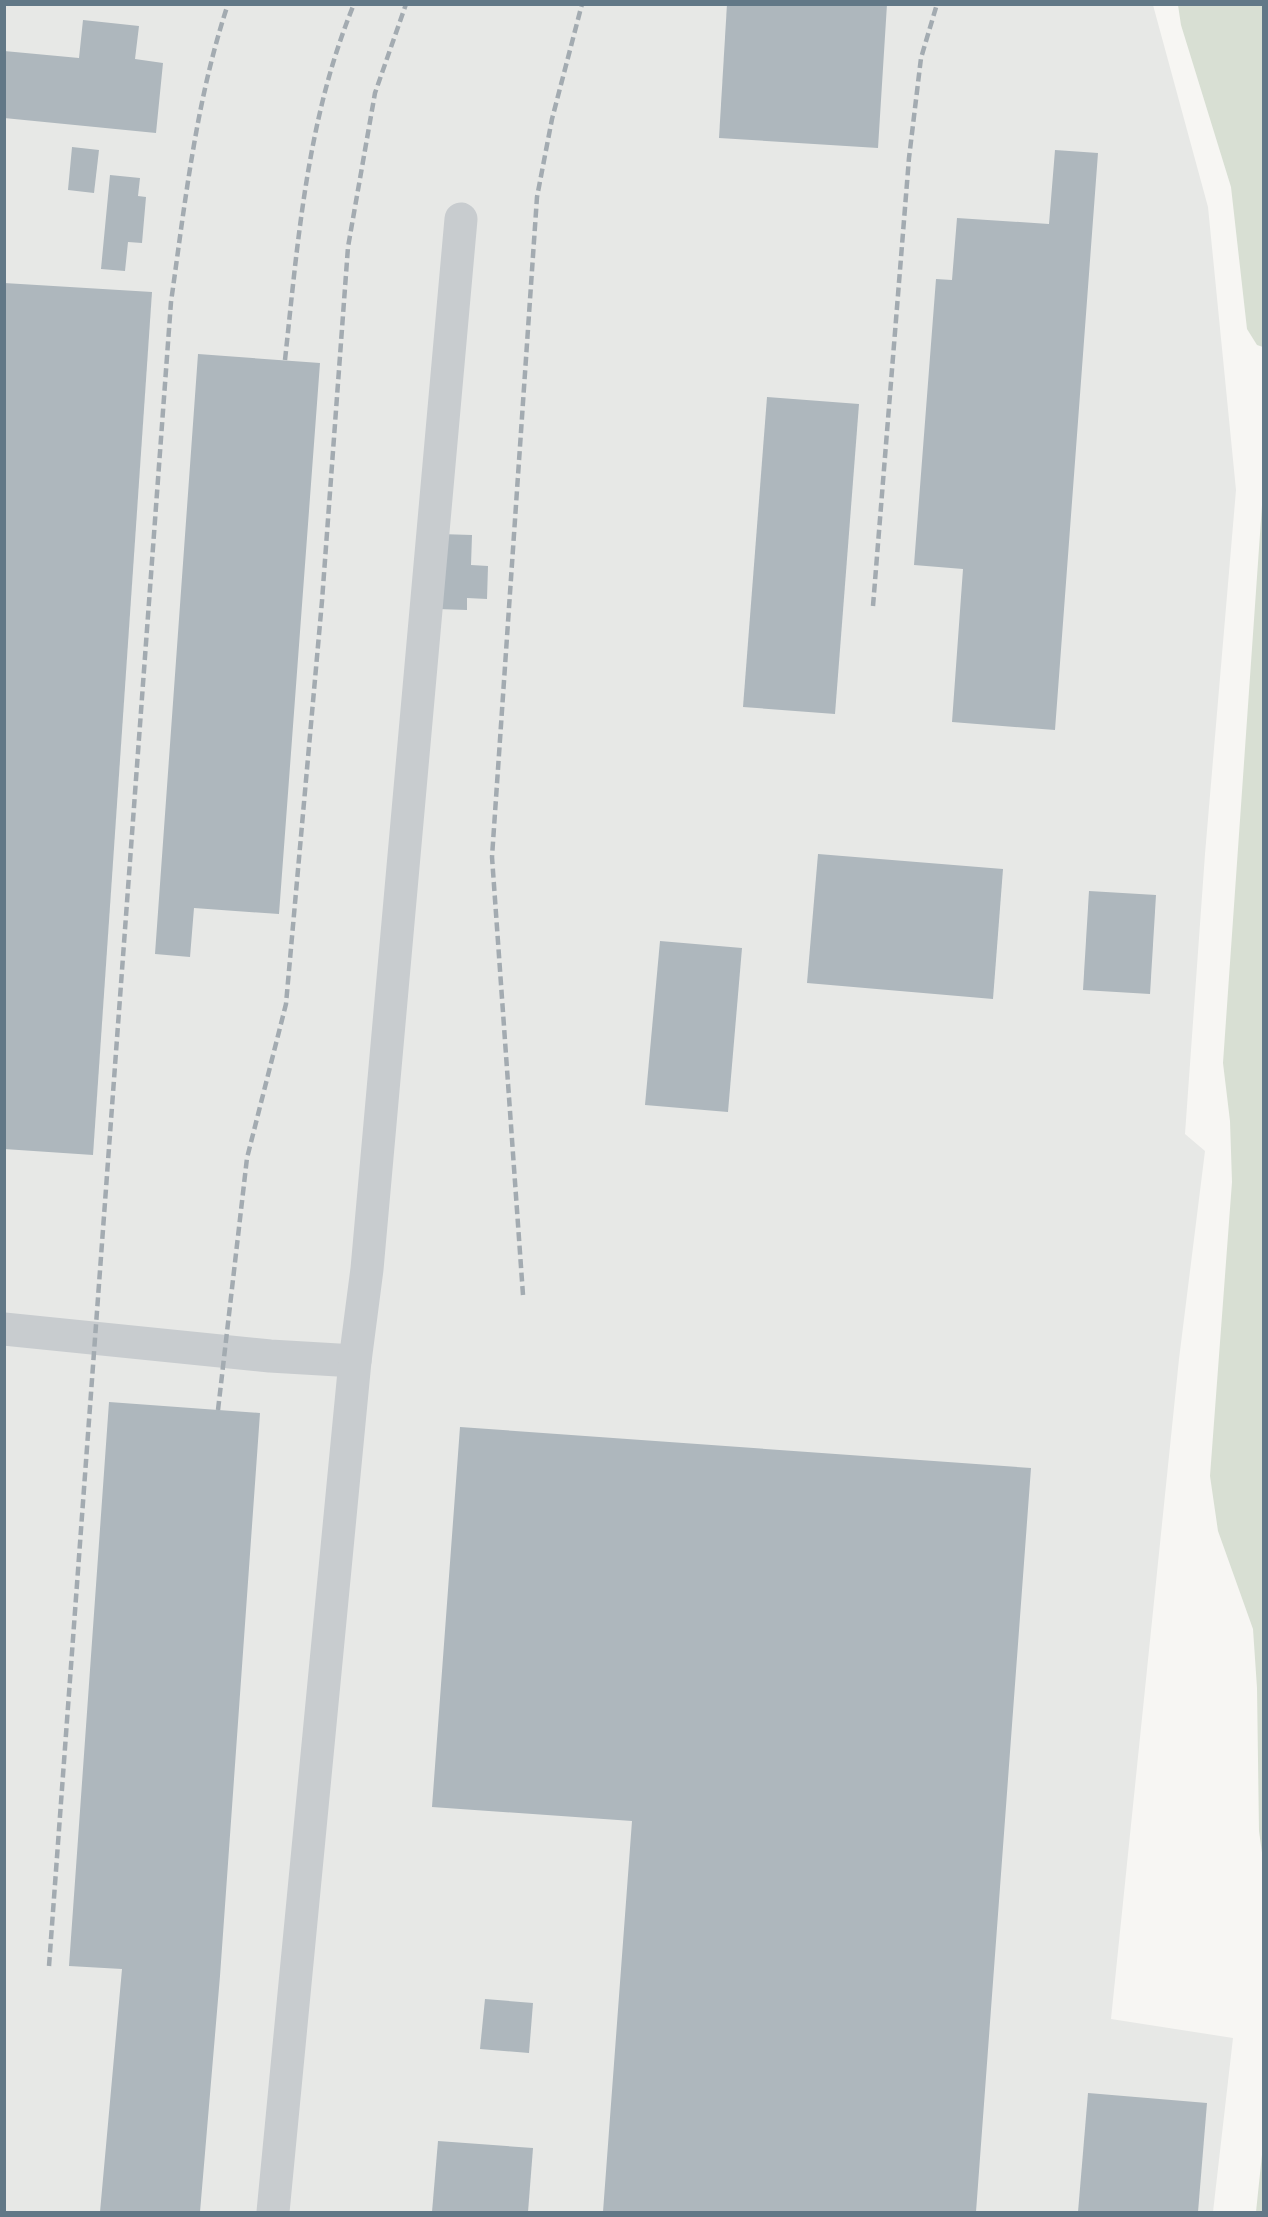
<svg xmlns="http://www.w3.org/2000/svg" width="1268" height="2217" viewBox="0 0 1268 2217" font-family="Rubik,sans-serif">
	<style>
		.built { fill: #e7e8e6 }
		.green { fill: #d8dfd3 }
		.building { fill: #aeb7bd }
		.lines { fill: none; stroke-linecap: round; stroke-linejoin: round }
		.minor { stroke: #c8cccf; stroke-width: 33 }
		.rail { stroke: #a3abb1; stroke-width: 4.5; stroke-dasharray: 9 4.5; stroke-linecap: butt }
	</style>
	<rect width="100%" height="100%" fill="#f7f6f3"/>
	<polygon class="built" points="5,5 1153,5 1208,207 1236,490 1205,854 1185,1134 1205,1151 1179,1359 1111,2019 1233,2038 1213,2212 5,2212"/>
	<g class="green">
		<polygon points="1178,5 1263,5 1263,347 1257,345 1247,329 1231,187 1181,25"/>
		<polygon points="1263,491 1263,1860 1259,1831 1257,1688 1253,1629 1218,1531 1210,1476 1232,1182 1230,1121 1223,1063"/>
		<polygon points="1263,2145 1263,2212 1256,2212"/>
	</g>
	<g class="building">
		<polygon points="727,4 887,4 878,148 719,138"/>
		<polygon points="83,20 139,26 135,59 163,63 156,133 4,118 4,51 79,58"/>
		<polygon points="72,147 99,150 94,193 68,190"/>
		<polygon points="1055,150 1098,153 1055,730 952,722 963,569 914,565 936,279 952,280 957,218 1049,224"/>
		<polygon points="110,175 140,178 138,196 146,197 142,243 128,242 125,271 101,269"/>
		<polygon points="4,283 152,292 93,1155 4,1149"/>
		<polygon points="198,354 320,363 279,914 194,908 190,957 155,954"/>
		<polygon points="767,397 859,404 835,714 743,707"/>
		<polygon points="440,534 472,535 471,565 488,566 487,599 467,598 467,610 437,609"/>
		<polygon points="818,854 1003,869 993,999 807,983"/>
		<polygon points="1089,891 1156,895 1150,994 1083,990"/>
		<polygon points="660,941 742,948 728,1112 645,1105"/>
		<polygon points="109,1402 260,1413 220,1976 200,2212 100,2212 122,1969 69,1966"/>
		<polygon points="460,1427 1031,1468 976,2212 603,2212 632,1821 432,1807"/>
		<polygon points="485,1999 533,2003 529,2053 480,2049"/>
		<polygon points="1088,2093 1207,2103 1198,2212 1078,2212"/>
		<polygon points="438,2141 533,2148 528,2212 432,2212"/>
	</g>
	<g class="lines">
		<g class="minor">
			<polyline points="4,1329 270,1356 355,1361"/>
			<polyline points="273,2212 355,1361 367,1269 461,219"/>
		</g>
		<g class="rail">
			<path d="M285 360C298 240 307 118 354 4"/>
			<polyline points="873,606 909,158 921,58 937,4"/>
			<polyline points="523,1295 492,857 537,197 552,119 582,4"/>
			<polyline points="218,1410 247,1158 286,1004 322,601 348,247 375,93 406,4"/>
			<path d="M49 1966 171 302C185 203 196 100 228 4"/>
		</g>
	</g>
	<rect width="1268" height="2217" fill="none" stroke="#627887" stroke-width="12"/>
</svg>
